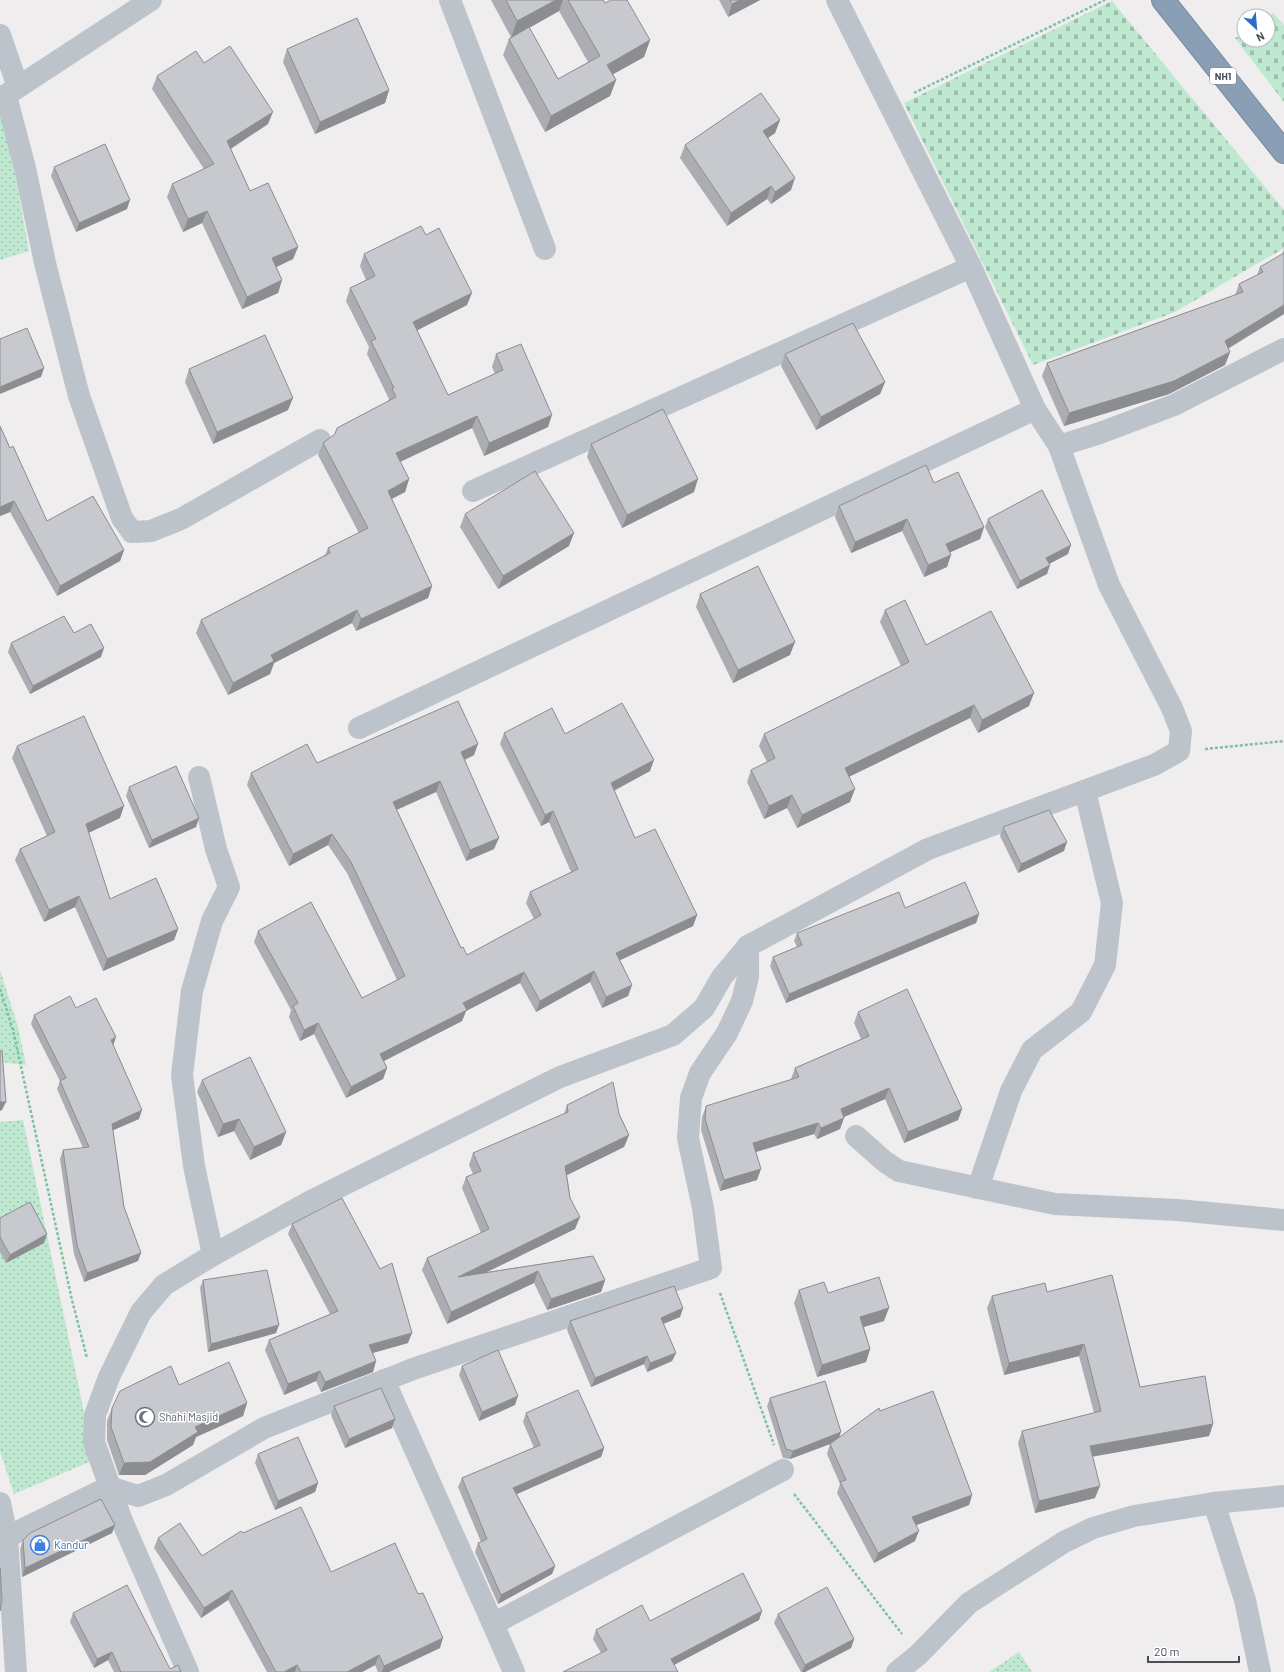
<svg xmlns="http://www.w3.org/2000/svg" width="1284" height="1672" viewBox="0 0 1284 1672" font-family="Barlow,sans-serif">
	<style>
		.grass { fill: url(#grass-dots) }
		.cemetery { fill: url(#cemetery-stones) }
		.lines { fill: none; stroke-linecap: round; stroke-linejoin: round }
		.highway-casing { stroke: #7589a2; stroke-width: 24 }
		.path { stroke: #7cc2a2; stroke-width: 2.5; stroke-dasharray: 3 2; stroke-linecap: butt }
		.minor { stroke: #bdc3ca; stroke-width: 22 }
		.highway { stroke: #8a9eb6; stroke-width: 22 }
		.wall { fill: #abadb2; fill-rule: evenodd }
		.shaded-wall { fill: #8b8d91 }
		.building { fill: #c7c9cf; stroke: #8b8d91 }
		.labels { text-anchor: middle; stroke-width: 3; stroke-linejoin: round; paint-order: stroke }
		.shield { fill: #fff; stroke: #7e848a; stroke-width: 1 }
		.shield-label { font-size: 10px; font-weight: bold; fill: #474f58 }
		.worship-label { font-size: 11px; fill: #5b616d; stroke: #fff; text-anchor: start }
		.shop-label { font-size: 11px; fill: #366cbe; stroke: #fff; text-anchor: start }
	</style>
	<defs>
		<pattern id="grass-dots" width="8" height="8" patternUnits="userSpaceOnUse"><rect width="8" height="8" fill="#bfe8d1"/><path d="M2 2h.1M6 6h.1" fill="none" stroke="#9dbeac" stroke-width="1.8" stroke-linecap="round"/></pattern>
		<pattern id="cemetery-stones" width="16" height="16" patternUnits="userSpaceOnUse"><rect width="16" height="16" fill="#bfe8d1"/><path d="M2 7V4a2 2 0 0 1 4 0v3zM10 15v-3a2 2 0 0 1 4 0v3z" fill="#9dbeac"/></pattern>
	</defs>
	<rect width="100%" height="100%" fill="#efeded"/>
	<g class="grass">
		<polygon points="0,115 5,118 29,251 0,260"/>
		<polygon points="0,970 18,1027 26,1065 0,1062"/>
		<polygon points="23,1120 94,1460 14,1494 0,1451 0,1122"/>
		<polygon points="1019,1652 1032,1672 989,1672"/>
	</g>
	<g class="cemetery">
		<polygon points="1112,1 1284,210 1284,248 1175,312 1033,365 904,103"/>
		<polygon points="1273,13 1284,25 1284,102 1235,38 1244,33 1244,40 1268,40 1268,17"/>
	</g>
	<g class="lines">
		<g class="highway-casing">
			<polyline id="highway" points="1163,0 1284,152"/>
		</g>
		<g class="path">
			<polyline points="914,93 1105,0"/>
			<polyline points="1205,749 1284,741"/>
			<polyline points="0,989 13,1030 72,1300 87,1358"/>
			<polyline points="720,1293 774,1445"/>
			<polyline points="794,1494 902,1634"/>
		</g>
		<g class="minor">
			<polyline points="450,0 545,249"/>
			<polyline points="0,35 18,87"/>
			<polyline points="6,96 25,168 45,263 79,396 122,518 132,532 151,531 181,519 320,440"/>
			<polyline points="0,99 151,0"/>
			<polyline points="1059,446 1100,433 1174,405 1284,349"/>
			<polyline points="473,491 971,267"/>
			<polyline points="359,728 1035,409"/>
			<polyline points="199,777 216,849 229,887 212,921 192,991 182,1075 194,1166 213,1255"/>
			<polyline points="856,1136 884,1161 899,1171 1055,1204 1177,1210 1284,1220"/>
			<polyline points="978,1188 1011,1091 1032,1050 1081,1012 1105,965 1112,903 1085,791"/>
			<polyline points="384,1380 493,1624"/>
			<polyline points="0,1503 7,1537 16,1672"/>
			<polyline points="1214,1503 1245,1600 1260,1672"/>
			<polyline points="7,1537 109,1487 138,1496 166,1485 264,1428 413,1369 711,1268 703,1208 688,1138 691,1098 700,1073 727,1033 742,1001 748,977 748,946"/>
			<polyline points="188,1672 122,1521 94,1442 95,1415 109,1377 141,1312 164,1285 213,1255 313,1200 560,1077 673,1035 704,1008 722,977 748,946 928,849 1154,765 1179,751 1181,731 1172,708 1109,585 1059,446 1035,409 971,267 837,0"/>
			<polyline points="514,1672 493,1624 783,1470"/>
			<polyline points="897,1672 918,1655 969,1603 1064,1542 1093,1528 1134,1516 1214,1503 1284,1496"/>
		</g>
		<use href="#highway" class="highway"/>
	</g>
	<g class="wall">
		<path d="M491 0H603L605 3 650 40 644 57 613 74 616 80 610 96 545 132 503 55 509 39 511 37ZM559 11 588 62 558 79 529 28Z"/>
		<polygon points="719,0 760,0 728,17"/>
		<polygon points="287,49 389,90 385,103 315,134 283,62"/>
		<polygon points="204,63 268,124 231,149 250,191 298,247 293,259 276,267 282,280 278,293 242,309 202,223 183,232 167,197 172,184 204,169 152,89 157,76"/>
		<polygon points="780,120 775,133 768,138 791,190 771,204 767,199 727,226 680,158 685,145"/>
		<polygon points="54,167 127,209 76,232 51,176"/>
		<polygon points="1284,248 1284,314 1228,349 1230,352 1225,365 1169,394 1064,426 1042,376 1047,363 1235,295 1239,284 1257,275 1260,267 1282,255"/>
		<polygon points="364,254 467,305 417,330 448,395 495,374 492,367 496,354 548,427 484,456 472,428 400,462 409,479 405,492 392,499 432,586 428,598 356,631 352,623 274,663 270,674 228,695 196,633 201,620 325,555 328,548 359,533 318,455 323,443 335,435 337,428 388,402 389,399 367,354 369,347 346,301 350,288 366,280 360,266"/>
		<polygon points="785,354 885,382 880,394 816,430 781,366"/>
		<polygon points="189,369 288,410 213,444 185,382"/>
		<polygon points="0,426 10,448 47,521 124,550 120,561 57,596 10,512 0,516"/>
		<polygon points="591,444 694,492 622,528 587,457"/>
		<polygon points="934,483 984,527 980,539 950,552 947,567 924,577 902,531 851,553 835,517 839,506"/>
		<polygon points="465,514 569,546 498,589 460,527"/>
		<polygon points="988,519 1068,554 1049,564 1047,574 1017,589 985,527"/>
		<polygon points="700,594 790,655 733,683 696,607"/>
		<polygon points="885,610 926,645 1029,706 978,733 970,718 849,777 850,802 797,828 787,808 764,819 747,782 751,770 767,762 759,746 764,734 901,666 880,622"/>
		<polygon points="74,633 101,657 30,694 8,652 11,643"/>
		<polygon points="504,733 565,734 650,771 614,791 635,838 697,915 693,926 620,960 632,985 628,996 602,1008 590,982 536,1012 520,983 466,1011 462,1021 384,1061 387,1068 383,1079 346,1098 314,1034 300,1041 289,1017 291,1010 254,942 258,931 362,998 397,980 347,873 328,845 289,866 247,785 251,773 317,763 474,755 465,760 494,849 466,861 436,792 397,810 461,948 467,955 534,919 526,903 530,892 571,872 549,822 541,826 500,744"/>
		<polygon points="17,746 120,818 88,833 110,899 178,929 174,940 103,971 75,907 44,922 15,860 20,849 47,836 12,758"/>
		<polygon points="129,787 196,827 149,848 126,796"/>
		<polygon points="1003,827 1064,851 1018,873 1000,836"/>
		<polygon points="905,908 979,914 976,923 786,1003 770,966 773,957 797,947 794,941 797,933"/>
		<polygon points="76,1008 113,1045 139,1119 113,1130 124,1207 138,1261 84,1282 74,1254 60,1159 63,1150 83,1148 57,1089 60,1081 31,1024 34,1015"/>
		<polygon points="858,1012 962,1109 958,1120 904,1143 885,1099 844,1117 840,1129 817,1139 814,1134 756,1152 757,1180 720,1191 701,1130 702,1117 706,1106 791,1080 791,1079 795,1068 861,1039 854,1023"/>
		<polygon points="202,1080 286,1132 281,1145 250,1160 234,1131 218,1137 197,1092"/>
		<polygon points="567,1105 619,1114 629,1135 624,1147 567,1175 575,1229 487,1272 593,1256 605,1280 601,1292 547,1310 534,1283 447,1324 422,1270 427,1258 481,1233 462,1188 466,1177 473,1174 469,1165 473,1153 564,1114"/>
		<polygon points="0,1218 44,1243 6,1263 0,1252"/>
		<polygon points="292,1224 408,1343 373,1353 376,1361 373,1372 321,1392 316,1381 284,1395 265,1350 269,1340 330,1314 288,1234"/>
		<polygon points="203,1280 276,1333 208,1352 200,1288"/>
		<polygon points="799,1290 828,1293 884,1321 864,1327 870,1349 866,1362 817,1377 794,1303"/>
		<polygon points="1047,1292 1140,1387 1213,1424 1209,1436 1092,1456 1095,1498 1035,1513 1018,1443 1022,1431 1094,1413 1079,1356 1004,1375 987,1308 992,1296"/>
		<polygon points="683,1308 680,1317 663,1324 676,1353 672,1361 647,1372 644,1364 591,1387 567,1330 570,1321"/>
		<polygon points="462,1366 515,1405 479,1421 459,1375"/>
		<polygon points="179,1385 247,1403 243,1416 196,1437 193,1445 145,1475 119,1475 107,1440 107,1421 112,1408"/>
		<polygon points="770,1398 839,1437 880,1411 972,1495 969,1505 916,1525 915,1541 874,1563 837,1493 840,1484 827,1454 830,1444 790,1459 783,1458 767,1406"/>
		<polygon points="334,1406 395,1419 392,1428 345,1448 331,1415"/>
		<polygon points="526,1413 604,1448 601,1457 517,1494 555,1566 552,1574 498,1604 475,1552 478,1543 481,1542 458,1487 462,1478 534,1448 523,1422"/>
		<polygon points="258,1454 318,1483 315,1492 275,1510 255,1463"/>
		<polygon points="115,1525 112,1533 22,1577 20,1549 23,1540"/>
		<polygon points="243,1533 331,1572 440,1648 389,1672 378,1672 375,1665 362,1672 267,1672 228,1600 201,1618 154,1548 158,1538 202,1556"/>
		<polygon points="762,1611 759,1620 674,1665 601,1653 593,1639 596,1630 650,1621"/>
		<polygon points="73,1613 170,1669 181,1672 114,1672 108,1660 94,1668 70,1622"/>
		<polygon points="778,1614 854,1639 851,1648 805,1672 801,1672 774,1623"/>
	</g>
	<g class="shaded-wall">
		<polygon points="556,0 563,0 559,11 511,38 517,21"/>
		<polygon points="740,0 760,0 728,17 732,4"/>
		<polygon points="650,40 644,57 601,81 607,65"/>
		<polygon points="616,80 610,96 545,132 551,116"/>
		<polygon points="389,90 385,103 315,134 320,122"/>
		<polygon points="273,112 268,124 222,154 227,141"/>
		<polygon points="780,120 775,133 759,144 763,131"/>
		<polygon points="795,178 791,190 771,204 775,192"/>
		<polygon points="771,186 767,199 727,226 731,213"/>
		<polygon points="130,200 127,209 76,232 79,223"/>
		<polygon points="207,211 202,223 183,232 188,219"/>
		<polygon points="298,247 293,259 268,271 272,258"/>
		<polygon points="282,280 278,293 242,309 247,297"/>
		<polygon points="472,293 467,305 408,335 413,322"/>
		<polygon points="1284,305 1284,314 1220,353 1225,341"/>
		<polygon points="1230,352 1225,365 1169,394 1064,426 1069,413"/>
		<polygon points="44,368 41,377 0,394 0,387"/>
		<polygon points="885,382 880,394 816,430 821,417"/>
		<polygon points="293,398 288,410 213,444 217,432"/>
		<polygon points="552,415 548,427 484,456 489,443"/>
		<polygon points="477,416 472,428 391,466 396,453"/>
		<polygon points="409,479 405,492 383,503 388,491"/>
		<polygon points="698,479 694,492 622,528 627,515"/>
		<polygon points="14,501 10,512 0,516 0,507"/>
		<polygon points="907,519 902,531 851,553 855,542"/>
		<polygon points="984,527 980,539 942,556 946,544"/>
		<polygon points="574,533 569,546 498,589 503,576"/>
		<polygon points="1071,545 1068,554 1043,567 1046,558"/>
		<polygon points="124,550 120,561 57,596 60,586"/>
		<polygon points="951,555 947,567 924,577 928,565"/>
		<polygon points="1050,565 1047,574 1017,589 1020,581"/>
		<polygon points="432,586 428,598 356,631 361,619"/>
		<polygon points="357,610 352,623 274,663 270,674 228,695 233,683 271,655"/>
		<polygon points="795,642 790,655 733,683 738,670"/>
		<polygon points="104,648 101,657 30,694 33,686"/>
		<polygon points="1034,693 1029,706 978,733 982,720"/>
		<polygon points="974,705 970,718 840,781 845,768"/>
		<polygon points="478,744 474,755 457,763 461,752"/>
		<polygon points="654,760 650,771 607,794 611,783"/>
		<polygon points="440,781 436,792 389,813 393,802"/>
		<polygon points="855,789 850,802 797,828 802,815"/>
		<polygon points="792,795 787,808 764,819 769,806"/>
		<polygon points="124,806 120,818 82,836 86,824"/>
		<polygon points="553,811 549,822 541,826 545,815"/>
		<polygon points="199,818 196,827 149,848 152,840"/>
		<polygon points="332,834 328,845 289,866 293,854"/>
		<polygon points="499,838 494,849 466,861 470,850"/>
		<polygon points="1067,842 1064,851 1018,873 1021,864"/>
		<polygon points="79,896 75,907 44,922 49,910"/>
		<polygon points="979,914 976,923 786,1003 789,994"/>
		<polygon points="697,915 693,926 612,964 616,953"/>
		<polygon points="178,929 174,940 103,971 107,959"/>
		<polygon points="594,971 590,982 536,1012 540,1001"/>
		<polygon points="524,972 520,983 466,1011 462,1021 376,1065 380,1054 463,1003"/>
		<polygon points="632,985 628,996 602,1008 606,997"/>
		<polygon points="318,1023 314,1034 300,1041 304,1030"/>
		<polygon points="116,1037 113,1046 111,1040"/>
		<polygon points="387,1068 383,1079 346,1098 351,1087"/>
		<polygon points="889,1088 885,1099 837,1120 841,1109"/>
		<polygon points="0,1102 6,1102 2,1110 0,1111"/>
		<polygon points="962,1109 958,1120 904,1143 908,1132"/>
		<polygon points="142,1110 139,1119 109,1132 112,1124"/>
		<polygon points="844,1118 840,1129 817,1139 821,1128"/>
		<polygon points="239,1119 234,1131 218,1137 223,1124"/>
		<polygon points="818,1123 814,1134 749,1154 753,1143"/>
		<polygon points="286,1132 281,1145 250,1160 254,1147"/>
		<polygon points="629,1135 624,1147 561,1178 565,1166"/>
		<polygon points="761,1169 757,1180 720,1191 724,1180"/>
		<polygon points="580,1217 575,1229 454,1288 458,1277"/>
		<polygon points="47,1234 44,1243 6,1263 10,1255"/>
		<polygon points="141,1253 138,1261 84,1282 87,1273"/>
		<polygon points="538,1271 534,1283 447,1324 451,1312"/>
		<polygon points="605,1280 601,1292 547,1310 551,1299"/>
		<polygon points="683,1308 680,1317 658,1326 661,1318"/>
		<polygon points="889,1308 884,1321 856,1329 860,1317"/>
		<polygon points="279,1325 276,1333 208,1352 211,1344"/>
		<polygon points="412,1333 408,1343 365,1355 369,1345"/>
		<polygon points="1084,1344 1079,1356 1004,1375 1009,1363"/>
		<polygon points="870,1349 866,1362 817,1377 822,1365"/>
		<polygon points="676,1353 672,1361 647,1372 650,1363"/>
		<polygon points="647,1356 644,1364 591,1387 595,1378"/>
		<polygon points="376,1361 373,1372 321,1392 325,1382"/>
		<polygon points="320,1371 316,1381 284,1395 288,1384"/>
		<polygon points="518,1396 515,1405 479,1421 482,1412"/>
		<polygon points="247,1403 243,1416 196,1437 193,1445 145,1475 119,1475 124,1463 195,1427"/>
		<polygon points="395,1419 392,1428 345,1448 349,1439"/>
		<polygon points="1213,1424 1209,1436 1085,1458 1090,1446"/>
		<polygon points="841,1432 838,1441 790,1459 793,1451"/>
		<polygon points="604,1448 601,1457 510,1497 513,1488"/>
		<polygon points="318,1483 315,1492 275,1510 278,1501"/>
		<polygon points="1100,1486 1095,1498 1035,1513 1039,1501"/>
		<polygon points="972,1495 969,1505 909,1528 912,1517"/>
		<polygon points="115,1525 112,1533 22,1577 25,1568"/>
		<polygon points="919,1531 915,1541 874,1563 878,1553"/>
		<polygon points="555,1566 552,1574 498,1604 501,1595"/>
		<polygon points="232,1590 228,1600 201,1618 204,1608"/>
		<polygon points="762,1611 759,1620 668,1668 671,1659"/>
		<polygon points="443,1638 440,1648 389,1672 382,1672 384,1666"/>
		<polygon points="854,1639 851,1648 805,1672 802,1672 805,1665"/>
		<polygon points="112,1652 108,1660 94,1668 97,1659"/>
		<polygon points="379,1655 375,1665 362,1672 347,1672"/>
		<polygon points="297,1665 295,1672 284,1672"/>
	</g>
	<g class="building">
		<polygon points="506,0 556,0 517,21"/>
		<polygon points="568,0 603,0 605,3 611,0 627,0 650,40 607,65 616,80 551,116 509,39 529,27 558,79 600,56"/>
		<polygon points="730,0 740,0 732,4"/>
		<polygon points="357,18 389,90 320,122 287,49"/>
		<polygon points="230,46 273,112 227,141 250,191 268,183 298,247 272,258 282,280 247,297 207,211 188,219 172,184 214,164 157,76 196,51 204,63"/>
		<polygon points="761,93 780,120 763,131 795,178 775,192 771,186 731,213 685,145"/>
		<polygon points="105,144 130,200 79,223 54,167"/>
		<polygon points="421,226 426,235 439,228 472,293 413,322 448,395 503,370 496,354 521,344 552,415 489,443 477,416 396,453 409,479 388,491 432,586 361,619 357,610 271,655 274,661 233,683 201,620 330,553 328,548 368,528 323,443 335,434 337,428 396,397 392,389 394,388 371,341 376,339 350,288 375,276 364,254"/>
		<polygon points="1284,253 1284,305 1225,341 1230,352 1174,381 1069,413 1047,363 1243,292 1239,284 1263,272 1260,267"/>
		<polygon points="853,323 885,382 821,417 785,354"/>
		<polygon points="27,328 44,368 0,387 0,339"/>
		<polygon points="265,335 293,398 217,432 189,369"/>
		<polygon points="663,409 698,479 627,515 591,444"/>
		<polygon points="0,426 10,448 13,446 47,521 93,496 124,550 60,586 14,501 0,507"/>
		<polygon points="926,465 934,483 958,472 984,527 946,544 951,555 928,565 907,519 855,542 839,506"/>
		<polygon points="535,471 574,533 503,576 465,514"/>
		<polygon points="1042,490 1071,545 1046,558 1050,565 1020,581 988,519"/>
		<polygon points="758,566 795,642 738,670 700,594"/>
		<polygon points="905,600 926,645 991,611 1034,693 982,720 974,705 845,768 855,789 802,815 792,795 769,806 751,770 775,758 764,734 909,662 885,610"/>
		<polygon points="64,616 74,633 91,624 104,648 33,686 11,643"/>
		<polygon points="458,701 478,744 461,752 499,838 470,850 440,781 393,802 461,948 463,947 467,955 541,915 530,892 578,869 553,811 545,815 504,733 552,708 565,734 622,703 654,760 611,783 635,838 655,829 697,915 616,953 632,985 606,997 594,971 540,1001 524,972 463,1003 467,1010 380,1054 387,1068 351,1087 318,1023 304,1030 293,1006 298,1003 258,931 311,902 362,998 405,976 351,862 332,834 293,854 251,773 307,744 317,763"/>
		<polygon points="84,716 124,806 86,824 110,899 156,878 178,929 107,959 79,896 49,910 20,849 55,832 17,746"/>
		<polygon points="176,766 199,818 152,840 129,787"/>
		<polygon points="1049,810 1067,842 1021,864 1003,827"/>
		<polygon points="965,882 979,914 789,994 773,957 802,945 797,933 899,892 905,908"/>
		<polygon points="907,989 962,1109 908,1132 889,1088 841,1109 844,1118 821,1128 818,1123 753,1143 761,1169 724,1180 705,1119 706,1106 799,1077 795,1068 869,1036 858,1012"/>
		<polygon points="70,996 76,1008 96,998 116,1037 111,1040 142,1110 112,1124 124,1207 141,1253 87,1273 77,1245 63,1150 89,1147 60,1081 66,1078 34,1015"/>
		<polygon points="0,1051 2,1051 6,1102 0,1102"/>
		<polygon points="250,1057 286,1132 254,1147 239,1119 223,1124 202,1080"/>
		<polygon points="613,1082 619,1114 629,1135 565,1166 570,1198 580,1217 458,1277 593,1256 605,1280 551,1299 538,1271 451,1312 427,1258 489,1229 466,1177 481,1171 473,1153 568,1112 567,1105"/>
		<polygon points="342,1198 380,1269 392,1263 412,1333 369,1345 376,1361 325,1382 320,1371 288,1384 269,1340 338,1311 292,1224"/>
		<polygon points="30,1202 47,1234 10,1255 0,1237 0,1218"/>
		<polygon points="267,1270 279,1325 211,1344 203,1280"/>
		<polygon points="1112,1275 1140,1387 1205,1376 1213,1424 1090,1446 1100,1486 1039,1501 1022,1431 1101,1411 1084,1344 1009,1363 992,1296 1045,1283 1047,1292"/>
		<polygon points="879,1277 889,1308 860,1317 870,1349 822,1365 799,1290 824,1282 828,1293"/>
		<polygon points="674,1286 683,1308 661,1318 676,1353 650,1363 647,1356 595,1378 570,1321"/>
		<polygon points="498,1350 518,1396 482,1412 462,1366"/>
		<polygon points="229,1362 247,1403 195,1427 198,1432 150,1462 124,1463 111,1427 112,1408 120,1391 171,1366 179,1385"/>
		<polygon points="825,1381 841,1432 793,1451 786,1449 770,1398"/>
		<polygon points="381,1388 395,1419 349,1439 334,1406"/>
		<polygon points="578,1390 604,1448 513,1488 555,1566 501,1595 478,1543 487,1539 462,1478 540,1445 526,1413"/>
		<polygon points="933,1391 972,1495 912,1517 919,1531 878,1553 840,1482 846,1480 830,1444 879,1408 880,1411"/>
		<polygon points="298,1437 318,1483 278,1501 258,1454"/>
		<polygon points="101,1499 115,1525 25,1568 23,1540 30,1533"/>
		<polygon points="301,1507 331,1572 395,1543 418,1594 423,1593 443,1638 384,1666 379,1655 347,1672 301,1672 297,1665 284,1672 276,1672 232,1590 204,1608 158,1538 180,1523 202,1556 241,1531 243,1533"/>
		<polygon points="0,1568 2,1600 0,1611"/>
		<polygon points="743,1573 762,1611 671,1659 678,1672 563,1672 607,1650 596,1630 642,1605 650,1621"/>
		<polygon points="127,1585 170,1669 178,1665 181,1672 121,1672 112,1652 97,1659 73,1613"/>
		<polygon points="827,1587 854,1639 805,1665 778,1614"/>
	</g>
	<defs>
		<g id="mosque-ring" transform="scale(1)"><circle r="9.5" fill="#fff" stroke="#6b7280" stroke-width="1.5"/><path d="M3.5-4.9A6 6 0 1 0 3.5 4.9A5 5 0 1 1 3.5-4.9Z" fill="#6b7280"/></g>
		<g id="shop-ring" transform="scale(1)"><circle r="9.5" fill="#fff" stroke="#3f7fe0" stroke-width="1.5"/><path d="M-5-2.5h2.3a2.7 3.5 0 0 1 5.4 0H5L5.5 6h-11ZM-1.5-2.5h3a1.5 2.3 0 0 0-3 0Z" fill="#3f7fe0"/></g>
	</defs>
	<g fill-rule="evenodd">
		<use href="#mosque-ring" x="145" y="1417"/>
		<use href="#shop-ring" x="40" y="1545"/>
	</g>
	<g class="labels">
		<rect class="shield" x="1210" y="68" width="26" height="16" rx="3"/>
		<g class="shield-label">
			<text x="1223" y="80">NH1</text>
		</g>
		<g class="worship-label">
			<text x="159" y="1421">Shahi Masjid</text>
		</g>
		<g class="shop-label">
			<text x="54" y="1549">Kandur</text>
		</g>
	</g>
	<g transform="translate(1256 28) rotate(154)"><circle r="19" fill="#ffffff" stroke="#b5b9bc"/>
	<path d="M0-3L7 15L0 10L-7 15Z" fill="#2e6cc8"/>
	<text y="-6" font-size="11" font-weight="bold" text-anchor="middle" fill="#474f58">N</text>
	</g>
	<path d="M1148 1656v6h91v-6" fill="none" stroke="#474f58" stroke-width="2"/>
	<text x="1154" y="1656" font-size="12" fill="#474f58" stroke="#ffffff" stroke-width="3" paint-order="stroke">20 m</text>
</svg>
